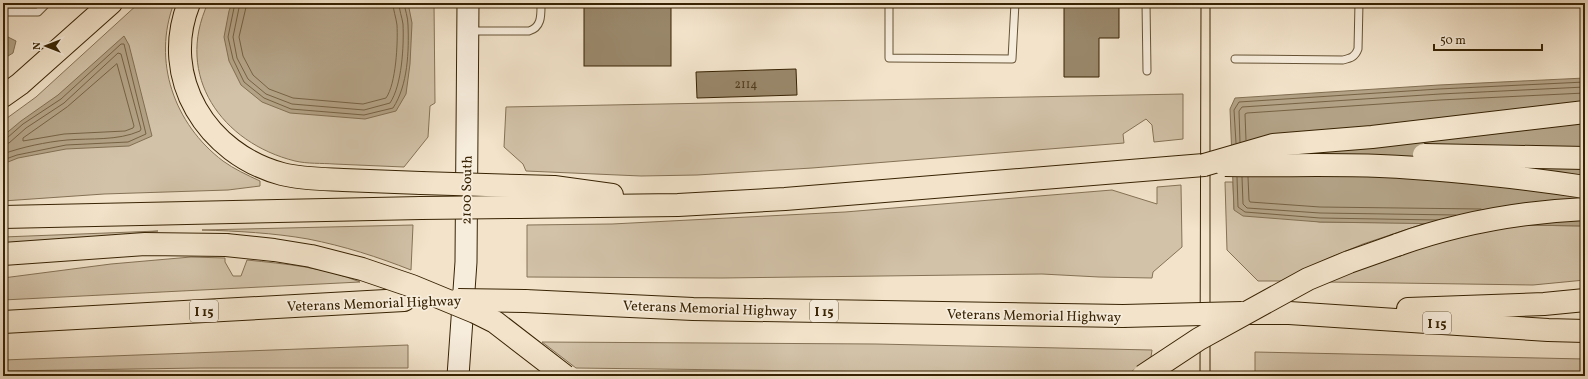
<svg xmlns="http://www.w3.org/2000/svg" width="1588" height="379" viewBox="0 0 1588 379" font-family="Vollkorn,serif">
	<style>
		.green { fill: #d2c2a8; stroke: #857256 }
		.water { fill: #b3a286; stroke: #826f52 }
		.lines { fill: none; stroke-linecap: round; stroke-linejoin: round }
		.shore { stroke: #766244; stroke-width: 1 }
		.building { fill: #99876a; stroke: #382303 }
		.service-casing { stroke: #665335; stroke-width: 9 }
		.secondary-casing { stroke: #382303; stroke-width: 23 }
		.motorway-casing { stroke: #382303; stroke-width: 24 }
		.service { stroke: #f7eddd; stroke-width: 7 }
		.secondary { stroke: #f7eddd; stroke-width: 21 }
		.motorway { stroke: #f2e3ca; stroke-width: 22 }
		.tram { stroke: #382303; stroke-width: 1 }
		.motorway-bridge-casing { stroke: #382303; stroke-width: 24; stroke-linecap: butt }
		.motorway-bridge { stroke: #f2e3ca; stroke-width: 22 }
		.labels { text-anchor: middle; stroke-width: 3.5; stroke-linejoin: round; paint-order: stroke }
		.number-label { font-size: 12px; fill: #503c1d }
		.shield { fill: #f7eddd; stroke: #716044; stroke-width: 1 }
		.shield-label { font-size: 13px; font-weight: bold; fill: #382303 }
		.street-label { font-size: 14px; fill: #382303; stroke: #f7eddd }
	</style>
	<rect width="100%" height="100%" fill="#f2e3ca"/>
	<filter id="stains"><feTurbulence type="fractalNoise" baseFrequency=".005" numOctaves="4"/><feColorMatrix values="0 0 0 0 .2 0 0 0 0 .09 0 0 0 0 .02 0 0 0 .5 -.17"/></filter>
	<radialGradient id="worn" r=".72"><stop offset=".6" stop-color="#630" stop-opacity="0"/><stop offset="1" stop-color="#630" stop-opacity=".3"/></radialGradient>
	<g class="green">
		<path d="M139 3H174C152 61 174 124 223 161 234 169 247 175 260 181V186L228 190 104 194 3 201V121L36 97Z"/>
		<path d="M208 3H434L435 103 430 106 428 137 404 167C381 166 357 165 334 164 321 163 308 164 295 161 222 143 174 76 208 3Z"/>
		<polygon points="1183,94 1183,139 1154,142 1152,125 1146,119 1123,134 1124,143 812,168 697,175 641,176 526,171 523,164 504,147 506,107"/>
		<polygon points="1225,182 1233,182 1234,209 1320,222 1426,223 1363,244 1327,259 1281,281 1258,281 1227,250"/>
		<polygon points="1181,185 1182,247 1153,272 1152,278 1099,277 1042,274 722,278 527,277 527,225 612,224 845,212 1112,190 1157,204 1157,187"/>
		<path d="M413 225 411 270C378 257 344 246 308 239 274 233 237 231 202 230Z"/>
		<polygon points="1522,225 1585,226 1585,280 1533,285 1327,282 1380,259 1477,232"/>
		<polygon points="158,231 67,240 3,244 3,237"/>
		<path d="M191 257 225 258V262L233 276H241L247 260C285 264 324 267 360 282L3 300V278L111 264Z"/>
		<polygon points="542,342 876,344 1152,350 1151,357 1127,375 576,368"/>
		<polygon points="408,345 408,368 200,368 3,371 3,360"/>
		<polygon points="1255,352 1585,359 1585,376 1255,376"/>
	</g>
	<g class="water">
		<polygon points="232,3 408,3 412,23 410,64 406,94 396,111 365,119 290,113 262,102 241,85 229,61 224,37 229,11"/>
		<polygon points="3,36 6,36 16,41 13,53 3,59"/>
		<polygon points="124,36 129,45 152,136 129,146 66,149 18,158 3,164 3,136 21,121 58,95"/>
		<polygon points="1585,78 1585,226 1320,222 1243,216 1234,210 1230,109 1235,98 1439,85"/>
	</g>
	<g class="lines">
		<g class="shore">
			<path d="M235 3 228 37 233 59 244 82 264 98 291 109 364 115 393 108C408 85 409 51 408 25 408 17 405 10 404 3"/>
			<path d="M240 3 233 37 237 58 248 79 266 94 292 104 364 110 390 103C402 85 404 46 403 24 402 17 399 10 399 3"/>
			<path d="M247 3 239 37 243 56 253 75 269 89 293 98 363 104 386 98C396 84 398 43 397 25 396 17 393 10 393 3"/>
			<polygon points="117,64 134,126 133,128 125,131 64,134 23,141 23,138 67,107"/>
			<polyline points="3,139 7,138 23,124 61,99 121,44 124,44 146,134 128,142 66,145 17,155 3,160"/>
			<polyline points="1246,140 1245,114 1247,113 1440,100 1585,93"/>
			<polyline points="1240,142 1239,111 1242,107 1440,94 1585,87"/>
			<polyline points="1236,143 1234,110 1239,102 1439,89 1585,82"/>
			<path d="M3 144 9 143 26 128 64 103 118 53 121 54 141 129 140 131C117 141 91 138 67 140 46 142 22 147 3 154"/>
			<polyline points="1237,177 1238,207 1245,212 1320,218 1438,220"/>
			<polyline points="1242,177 1243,204 1247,208 1320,213 1456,215"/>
			<polyline points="1248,177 1249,200 1250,202 1320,207 1481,209"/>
		</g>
	</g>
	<g class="building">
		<rect x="584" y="3" width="87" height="63"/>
		<polygon points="1064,3 1119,3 1119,38 1099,38 1099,77 1064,77"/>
		<polygon points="796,69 797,95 697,98 696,72"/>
	</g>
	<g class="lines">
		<g class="service-casing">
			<g id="service">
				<polyline points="889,3 889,58 1012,59 1015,3"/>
				<polyline points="1146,3 1147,71"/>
				<polyline points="3,12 38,12 47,3"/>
				<path d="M470 31H529C542 27 541 15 541 3"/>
				<path d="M1235 59 1343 60C1351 58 1355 57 1358 49L1359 3"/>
			</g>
		</g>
		<g class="secondary-casing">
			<polyline id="secondary" points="458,376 466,262 468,3"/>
		</g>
		<g class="motorway-casing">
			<g id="motorway">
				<path d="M189 3C159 78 207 154 282 174 302 179 323 179 343 180 369 181 395 182 421 183"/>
				<polyline points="3,96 20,84 111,3"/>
				<polyline points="519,186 554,187 612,195"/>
				<polyline points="519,207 678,205 785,199 1204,165"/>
				<polyline points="3,217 421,208"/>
				<path d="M1397 245C1458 223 1521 212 1585 209"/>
				<polyline points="3,254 145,244 226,245"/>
				<polyline points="525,301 693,309 1123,316"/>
				<polyline points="1408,309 1544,304 1585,300"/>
				<polyline points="1250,313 1289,313 1548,330 1585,331"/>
				<polyline points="3,322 404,300"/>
			</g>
		</g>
		<use href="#service" class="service"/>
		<use href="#secondary" class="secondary"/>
		<use href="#motorway" class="motorway"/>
		<g class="tram">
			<polyline points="1200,376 1201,3"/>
			<polyline points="1210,376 1210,3"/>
		</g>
		<g class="motorway-bridge-casing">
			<g id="motorway-bridge">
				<polyline points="1424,155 1585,158"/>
				<polyline points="1204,165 1273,145 1372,137 1585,112"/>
				<path d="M1225 165C1277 166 1329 164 1380 166 1449 169 1517 177 1585 187"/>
				<polyline points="421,183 519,186"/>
				<polyline points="421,208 519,207"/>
				<polyline points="226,245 274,250 311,256 362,269 412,286 475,312 495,322 565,376"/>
				<polyline points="458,300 525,301"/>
				<polyline points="1123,316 1242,313"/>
				<polyline points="1143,376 1199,339 1308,279 1349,262 1397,245"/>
			</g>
		</g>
		<use href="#motorway-bridge" class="motorway-bridge"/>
	</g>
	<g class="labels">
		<g class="number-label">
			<text x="746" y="88">2114</text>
		</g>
		<g class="shield">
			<rect x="190" y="300" width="28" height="22" rx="3"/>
			<rect x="810" y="300" width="28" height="22" rx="3"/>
			<rect x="1423" y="312" width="28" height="22" rx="3"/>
		</g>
		<g class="shield-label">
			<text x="204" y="316">I 15</text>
			<text x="824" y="316">I 15</text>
			<text x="1437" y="328">I 15</text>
		</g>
		<g class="street-label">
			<text transform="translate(466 190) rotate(-89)" y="5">2100 South</text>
			<text transform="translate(374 303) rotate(-2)" y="5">Veterans Memorial Highway</text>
			<text transform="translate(710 308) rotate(2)" y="5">Veterans Memorial Highway</text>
			<text transform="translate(1034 315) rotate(1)" y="5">Veterans Memorial Highway</text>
		</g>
	</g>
	<rect width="1588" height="379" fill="none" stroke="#f2e3ca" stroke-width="16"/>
	<rect x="4" y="4" width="1580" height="371" fill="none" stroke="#382303" stroke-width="2"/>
	<rect x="8" y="8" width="1572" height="363" fill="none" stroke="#382303"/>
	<g transform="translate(46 46) rotate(270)" stroke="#f7eddd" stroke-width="3" paint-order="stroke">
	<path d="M0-3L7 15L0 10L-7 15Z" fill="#382303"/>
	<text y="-6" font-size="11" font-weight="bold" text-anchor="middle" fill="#382303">N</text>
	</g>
	<path d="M1434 44v6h108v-6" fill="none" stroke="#382303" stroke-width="2"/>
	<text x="1440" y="44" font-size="12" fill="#382303" stroke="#f7eddd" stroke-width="3" paint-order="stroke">50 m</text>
	<rect width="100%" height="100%" filter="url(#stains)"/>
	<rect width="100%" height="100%" fill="url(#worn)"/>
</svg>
